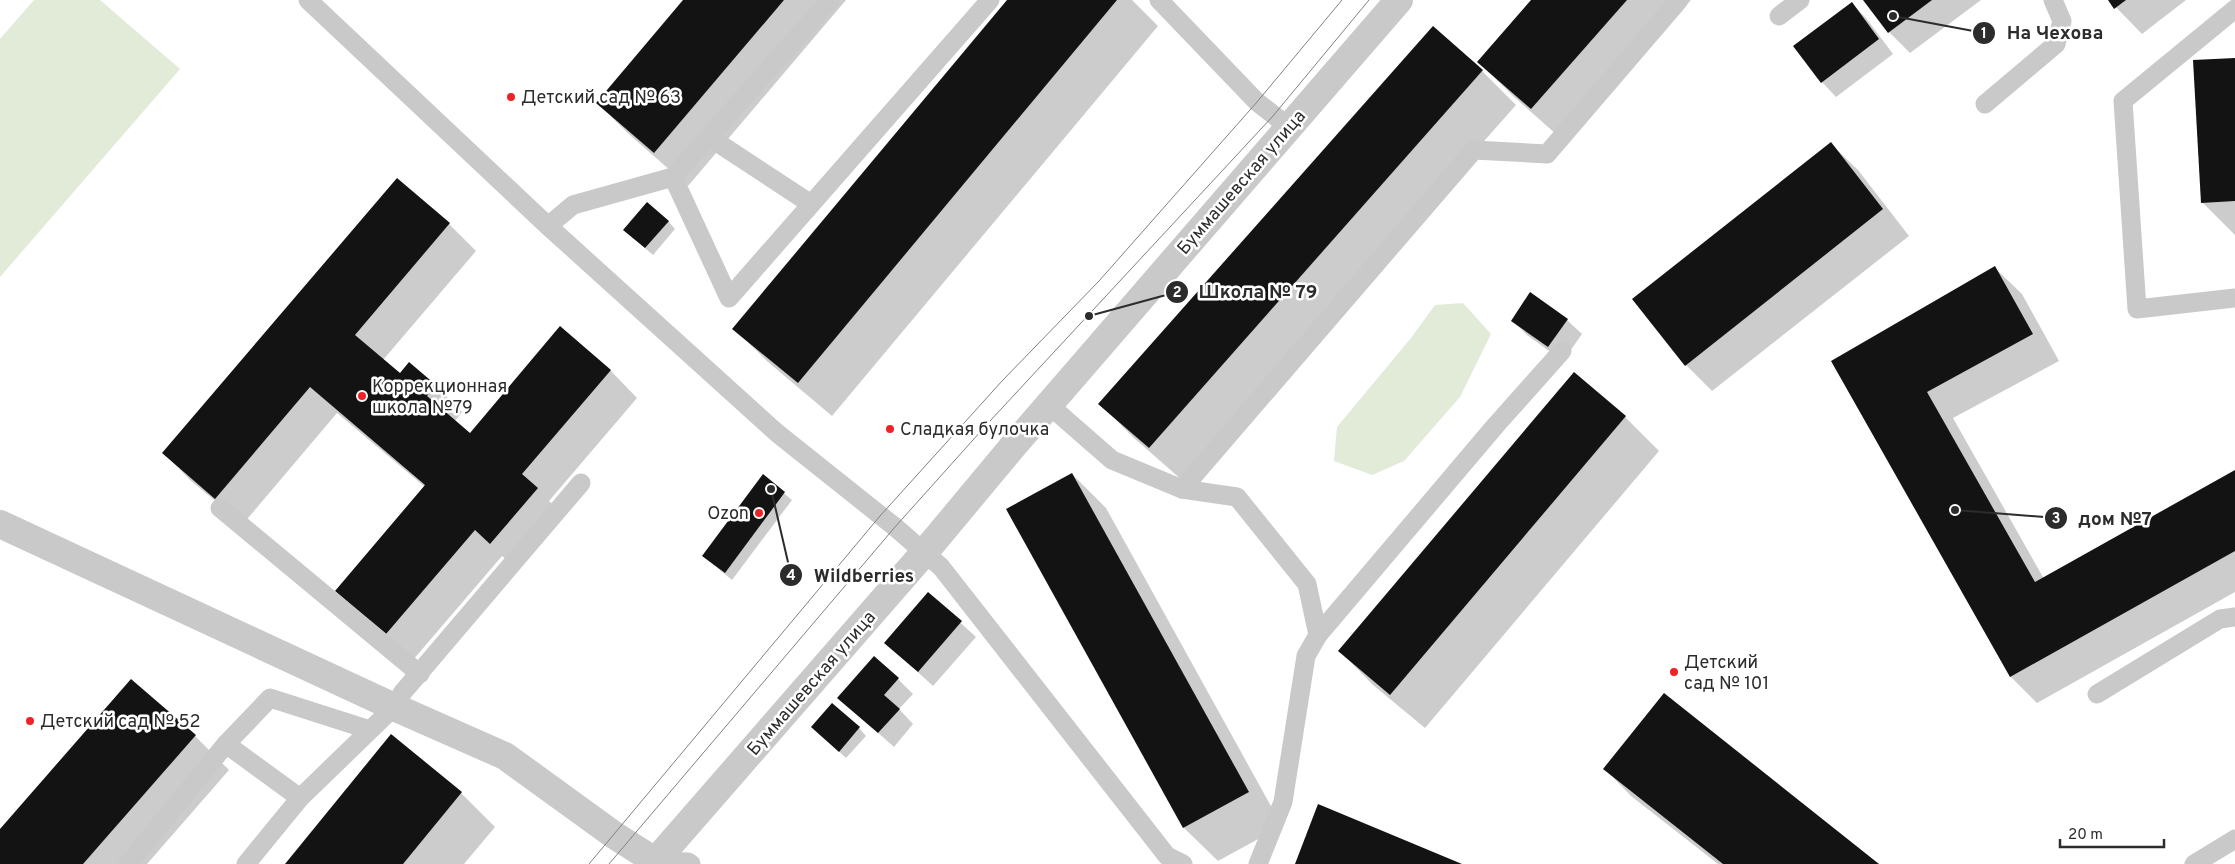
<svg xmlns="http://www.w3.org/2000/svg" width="2235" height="864" viewBox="0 0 2235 864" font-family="Overpass,sans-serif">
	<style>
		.green { fill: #e1ebd8 }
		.shadow { fill: #0003 }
		.building { fill: #131313 }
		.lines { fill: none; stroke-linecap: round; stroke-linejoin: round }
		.service { stroke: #c9c9c9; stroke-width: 19 }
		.minor { stroke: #c9c9c9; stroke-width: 28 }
		.tram { stroke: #818181; stroke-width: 1 }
		.poi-dot { fill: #ef2227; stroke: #fff; stroke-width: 2 }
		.labels { text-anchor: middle; stroke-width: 5; stroke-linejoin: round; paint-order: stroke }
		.poi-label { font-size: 18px; fill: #2c2c2c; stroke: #fff; text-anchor: start }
		.street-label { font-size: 18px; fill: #2c2c2c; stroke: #fff }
		.leader { fill: none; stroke: #2c2c2c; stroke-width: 2 }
		.callout-dot { fill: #2c2c2c; stroke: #fff; stroke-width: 2 }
		.mark-label { font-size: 15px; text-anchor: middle; font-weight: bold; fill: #fff }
		.callout-label { font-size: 19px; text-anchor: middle; font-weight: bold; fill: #2c2c2c; stroke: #fff; stroke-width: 5; stroke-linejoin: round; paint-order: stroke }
	</style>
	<rect width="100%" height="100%" fill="#fff"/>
	<g class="green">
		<polygon points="34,0 100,0 180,69 0,277 0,39"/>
		<polygon points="1463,303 1491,334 1460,397 1404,461 1372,475 1334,461 1337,427 1411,338 1435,305"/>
	</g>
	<g class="shadow">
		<polygon points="685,0 846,0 688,186 631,136 597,103"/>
		<polygon points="1008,0 1132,0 1158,26 832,416 768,362 734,329"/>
		<polygon points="1532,0 1691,0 1565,142 1512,95 1478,61"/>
		<polygon points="1865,0 1981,0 1910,53 1889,32"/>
		<polygon points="2109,0 2186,0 2142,34"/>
		<polygon points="1852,4 1866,18 1893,54 1836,97 1822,82"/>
		<polygon points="2235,59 2235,235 2202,202"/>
		<polygon points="1482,71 1516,105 1183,481 1134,438 1100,404"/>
		<polygon points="1831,144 1858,170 1909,236 1712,391 1686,365"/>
		<polygon points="397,180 449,224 476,251 383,360 400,374 409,364 436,386 462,412 455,421 470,434 560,328 611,371 637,398 549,501 564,515 518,570 502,556 413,660 363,617 336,591 425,487 337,413 243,524 190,480 164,453"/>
		<polygon points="668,221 675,229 653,255 632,237"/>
		<polygon points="1995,268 2022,294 2059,361 1953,418 2044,579 2235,472 2235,592 2037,703 2011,677 1833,361"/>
		<polygon points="1512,320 1567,320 1582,334 1563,361 1527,335"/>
		<polygon points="1574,374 1625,417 1659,451 1425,728 1373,685 1340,651"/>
		<polygon points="1072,474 1106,508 1282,826 1218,861 1184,828 1007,510"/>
		<polygon points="763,476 792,500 732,580 703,556"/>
		<polygon points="928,593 976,637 933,686 886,643"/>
		<polygon points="898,679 913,694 899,709 913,724 894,747 839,698"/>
		<polygon points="859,728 866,736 846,758 820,734"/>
		<polygon points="195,736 229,770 147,864 0,864 0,831"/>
		<polygon points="1605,769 1877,864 1718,864 1631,796"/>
		<polygon points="461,793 495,827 464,864 286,864"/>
	</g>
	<g class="building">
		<polygon points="683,0 784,0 654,153 596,103"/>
		<polygon points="1007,0 1117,0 798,383 732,329"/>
		<polygon points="1531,0 1627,0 1531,109 1477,62"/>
		<polygon points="1863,0 1932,0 1888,33"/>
		<polygon points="2108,0 2126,0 2114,9"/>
		<polygon points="1852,2 1879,39 1821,83 1793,46"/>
		<polygon points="1433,26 1483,70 1149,448 1098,404"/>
		<polygon points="2235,58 2235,201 2201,203 2193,60"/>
		<polygon points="1831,142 1883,209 1685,366 1632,299"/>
		<polygon points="397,178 450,223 355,335 400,373 409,362 436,385 427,396 470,433 560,326 611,370 522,474 538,488 490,544 475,530 386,634 335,591 425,485 310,387 215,499 162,453"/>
		<polygon points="647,202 669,221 645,248 623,230"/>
		<polygon points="1995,266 2033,334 1927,392 2035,582 2235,470 2235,551 2010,677 1831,361"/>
		<polygon points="1530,292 1568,319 1548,347 1511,321"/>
		<polygon points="1574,372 1626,416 1390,695 1338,651"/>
		<polygon points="1072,473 1249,792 1183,828 1006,509"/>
		<polygon points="763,474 785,492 725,573 702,556"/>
		<polygon points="928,592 962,621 918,672 884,643"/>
		<polygon points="874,656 899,678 884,695 900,709 878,733 837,698"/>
		<polygon points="131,679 196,735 83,864 0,864 0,829"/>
		<polygon points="1664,693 1879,864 1723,864 1603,769"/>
		<polygon points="832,703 860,727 839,752 811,727"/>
		<polygon points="391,734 462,792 403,864 285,864"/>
		<polygon points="1318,804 1462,864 1295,864"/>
	</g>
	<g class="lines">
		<g class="service">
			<polyline points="308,0 548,226 777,433 895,527 941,567 1167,856 1183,864"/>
			<polyline points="1159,0 1257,102 1289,127"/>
			<polyline points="2235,9 2123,101 2137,309 2235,298"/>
			<polyline points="1779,16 1800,0"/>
			<polyline points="1985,104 2056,44 2062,21 2053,0"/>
			<polyline points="709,137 811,204"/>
			<polyline points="673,177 729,298 990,0"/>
			<polyline points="548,226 573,205 673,177 830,0"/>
			<polyline points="1049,405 1112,460 1182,489 1474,150 1547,154 1679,0"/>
			<polyline points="1182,489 1237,497 1307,584 1318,635 1496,425 1562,351"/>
			<polyline points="220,508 420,674"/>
			<polyline points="2097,694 2220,619 2235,617"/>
			<polyline points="226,744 270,698 370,730"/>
			<polyline points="655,861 688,862 691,864"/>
			<polyline points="128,864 226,744 300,798"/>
			<polyline points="246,864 300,798 394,707 403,692 581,483"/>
			<polyline points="1258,864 1283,802 1306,656 1318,635"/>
			<polyline points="2194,864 2235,839"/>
		</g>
		<g class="minor">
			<polyline points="0,524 394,707 505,756 614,835 655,861"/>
			<polyline points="653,864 924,553 1014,445 1399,0"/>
		</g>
		<g class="tram">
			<polyline points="589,864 880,516 1002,381 1099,281 1257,102 1342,0"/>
			<polyline points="609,864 895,527 990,421 1273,116 1369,0"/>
		</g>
	</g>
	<g class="poi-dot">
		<circle cx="511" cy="97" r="5"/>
		<circle cx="362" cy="396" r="5"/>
		<circle cx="890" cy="429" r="5"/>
		<circle cx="759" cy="513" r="5"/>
		<circle cx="1674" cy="672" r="5"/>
		<circle cx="30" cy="721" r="5"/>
	</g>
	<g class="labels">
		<g class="poi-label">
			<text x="521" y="103">Детский сад № 63</text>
			<text x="372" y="392">Коррекционная<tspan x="372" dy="21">школа №79</tspan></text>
			<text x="900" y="435">Сладкая булочка</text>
			<text x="749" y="519" text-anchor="end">Ozon</text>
			<text x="1684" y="668">Детский<tspan x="1684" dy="21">сад № 101</tspan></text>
			<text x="40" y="727">Детский сад № 52</text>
		</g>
		<g class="street-label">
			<text transform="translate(1241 182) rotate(-49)" y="6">Буммашевская улица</text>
			<text transform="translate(811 683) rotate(-49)" y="6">Буммашевская улица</text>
		</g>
	</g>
	<path class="leader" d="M1893 16L1984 33M1089 316L1177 292M1955 510L2056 518M771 489L791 575"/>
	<g class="callout-dot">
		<circle cx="1893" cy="16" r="5"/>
		<circle cx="1089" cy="316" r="5"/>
		<circle cx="1955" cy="510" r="5"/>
		<circle cx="771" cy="489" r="5"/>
		<circle cx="1984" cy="33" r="12"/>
		<circle cx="1177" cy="292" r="12"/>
		<circle cx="2056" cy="518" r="12"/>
		<circle cx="791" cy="575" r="12"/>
	</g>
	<g class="mark-label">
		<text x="1984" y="38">1</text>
		<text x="1177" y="297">2</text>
		<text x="2056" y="523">3</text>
		<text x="791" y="580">4</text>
	</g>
	<g class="callout-label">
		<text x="2055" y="39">На Чехова</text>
		<text x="1258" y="298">Школа № 79</text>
		<text x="2115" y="525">дом №7</text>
		<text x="864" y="582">Wildberries</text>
	</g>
	<path d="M2060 839v8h104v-8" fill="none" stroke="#2c2c2c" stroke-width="2.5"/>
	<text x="2068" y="839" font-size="15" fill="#2c2c2c" stroke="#ffffff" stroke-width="4" paint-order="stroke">20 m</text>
</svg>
